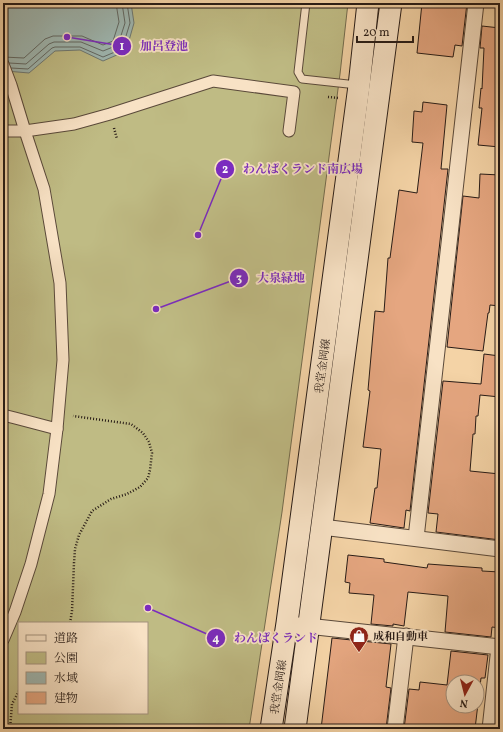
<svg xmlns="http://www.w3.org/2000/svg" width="503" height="732" viewBox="0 0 503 732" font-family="Vollkorn,'Noto Serif JP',serif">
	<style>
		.green { fill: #bfbb84; stroke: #736b4d; fill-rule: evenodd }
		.water { fill: #9eb6b0; stroke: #6e7872 }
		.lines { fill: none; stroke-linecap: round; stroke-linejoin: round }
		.shore { stroke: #626863; stroke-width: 1 }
		.building { fill: #e5a680; stroke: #271b16; fill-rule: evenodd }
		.service-casing { stroke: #5a493a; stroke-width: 9 }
		.pedestrian-casing { stroke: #5a493a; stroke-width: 13 }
		.minor-casing { stroke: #5a493a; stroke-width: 17 }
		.secondary-casing { stroke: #271b16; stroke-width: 23 }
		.path { stroke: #271b16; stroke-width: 2.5; stroke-dasharray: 1 2; stroke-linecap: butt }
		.service { stroke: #f8e2c5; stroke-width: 7 }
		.pedestrian { stroke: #f8e2c5; stroke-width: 11 }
		.minor { stroke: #f8e2c5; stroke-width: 15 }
		.secondary { stroke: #f8e2c5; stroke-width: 21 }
		.labels { text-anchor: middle; stroke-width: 3.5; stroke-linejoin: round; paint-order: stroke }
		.street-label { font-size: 11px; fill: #271b16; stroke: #f8e2c5 }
		.poi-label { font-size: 11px; font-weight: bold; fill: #271b16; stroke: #f8e2c5; text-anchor: start }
		.leader { fill: none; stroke: #7b2cbf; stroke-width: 1.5 }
		.callout-dot { fill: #7b2cbf; stroke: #f8e2c5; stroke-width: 1.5 }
		.mark-label { font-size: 12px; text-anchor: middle; font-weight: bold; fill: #fff }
		.callout-label { font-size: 12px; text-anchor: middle; font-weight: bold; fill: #7b2cbf; stroke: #f8e2c5; stroke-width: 3.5; stroke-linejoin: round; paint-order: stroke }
	</style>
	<rect width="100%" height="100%" fill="#f4d3a6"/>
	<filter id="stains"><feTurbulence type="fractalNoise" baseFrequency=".005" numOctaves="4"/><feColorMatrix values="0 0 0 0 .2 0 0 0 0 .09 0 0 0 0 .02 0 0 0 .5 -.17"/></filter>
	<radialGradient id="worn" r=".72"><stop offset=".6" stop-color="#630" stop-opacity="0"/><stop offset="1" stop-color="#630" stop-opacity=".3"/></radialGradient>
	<path class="green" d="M3 3H348L340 74 282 512 249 729H3ZM19 623H147V713H19Z"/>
	<polygon class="water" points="3,3 131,3 134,23 126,51 103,61 80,50 55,51 29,73 6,71 3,73"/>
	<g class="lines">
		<g class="shore">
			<polyline points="3,57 24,58 45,39 53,36 82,36 103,45 113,41 119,22 116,3"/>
			<polyline points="9,63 26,64 49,44 54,42 81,42 103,51 118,45 125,23 122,3"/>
			<polyline points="11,68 28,69 52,48 55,47 80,47 103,57 122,49 130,23 127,3"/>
		</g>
	</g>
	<g class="building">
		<polygon points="422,3 467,3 462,46 455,45 453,57 417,53"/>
		<polygon points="482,26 500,28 500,147 478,145 482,108 479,108 481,88 482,89 484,48 480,48"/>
		<polygon points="423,102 447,105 441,169 448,169 410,511 406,510 404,528 370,523 375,488 377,488 381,449 363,447 370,391 368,390 375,311 384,312 388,258 390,258 399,190 417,193 423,143 412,142 414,111 422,112"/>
		<polygon points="480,174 500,175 500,197 496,248 500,249 500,306 490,305 489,313 488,313 483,351 447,347 463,196 479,198"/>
		<polygon points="484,354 500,356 500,397 480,395 478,416 476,416 475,434 473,434 470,471 500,474 500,540 436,532 438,514 428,513 443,381 481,384"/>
		<polygon points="348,555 384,559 384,562 427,568 428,564 482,568 482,571 500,572 500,628 492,627 491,637 445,632 448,596 408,592 404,626 393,624 393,626 371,624 374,595 349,593 350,583 345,582"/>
		<polygon points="332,638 391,644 386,687 391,688 386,729 321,729"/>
		<path d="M451 651 488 655 485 678H481L475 729H404L409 689 419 690 420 682 447 685ZM453 682H477V706H453Z"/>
	</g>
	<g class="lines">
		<g class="service-casing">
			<polyline id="service" points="306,3 298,72 302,79 357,85"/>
		</g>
		<g class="pedestrian-casing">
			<g id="pedestrian">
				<polyline points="3,64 11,85 25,131 44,189 60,283 63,360 57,429 49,494 31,564 15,612 3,640"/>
				<polyline points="3,131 25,131 74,124 110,114 213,81 294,92 289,131"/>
				<polyline points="3,415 15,418 57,429"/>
			</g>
		</g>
		<g class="minor-casing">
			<g id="minor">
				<polyline points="322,527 500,549"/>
				<polyline points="416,538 476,3"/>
				<polyline points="298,625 500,647"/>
				<polyline points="395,729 406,636"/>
				<polyline points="490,729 499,647"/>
			</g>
		</g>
		<g class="secondary-casing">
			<g id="secondary">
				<polyline points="271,729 287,623 359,86 368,3"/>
				<polyline points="295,729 391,3"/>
			</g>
		</g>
		<g class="path">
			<polyline points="328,97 339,98"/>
			<polyline points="114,128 117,139"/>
			<polyline points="70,623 72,611 74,563 75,549 79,535 92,511 111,499 127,494 140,487 148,478 150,470 152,453 149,442 143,433 131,424 73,416"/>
			<polyline points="10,729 12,704 19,691"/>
		</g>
		<use href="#service" class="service"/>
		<use href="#pedestrian" class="pedestrian"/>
		<use href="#minor" class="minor"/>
		<use href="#secondary" class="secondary"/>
	</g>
	<defs>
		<g id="shop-pin" transform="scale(1)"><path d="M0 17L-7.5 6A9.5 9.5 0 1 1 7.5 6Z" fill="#8f2418" stroke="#f8e2c5"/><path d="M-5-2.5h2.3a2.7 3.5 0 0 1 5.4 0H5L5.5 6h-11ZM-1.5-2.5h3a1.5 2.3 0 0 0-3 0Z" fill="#fff"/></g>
	</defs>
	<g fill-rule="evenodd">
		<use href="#shop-pin" x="359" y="636"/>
	</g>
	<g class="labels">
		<g class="street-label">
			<text transform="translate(322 366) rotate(-82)" y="4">我堂金岡線</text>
			<text transform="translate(278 687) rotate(-81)" y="4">我堂金岡線</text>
		</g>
		<g class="poi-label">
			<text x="373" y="640">成和自動車</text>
		</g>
	</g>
	<path class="leader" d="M67 37L122 46M198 235L225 169M156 309L239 278M148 608L216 638"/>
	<g class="callout-dot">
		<circle cx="67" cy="37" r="4"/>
		<circle cx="198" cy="235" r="4"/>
		<circle cx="156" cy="309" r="4"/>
		<circle cx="148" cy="608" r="4"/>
		<circle cx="122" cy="46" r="10"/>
		<circle cx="225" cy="169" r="10"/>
		<circle cx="239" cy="278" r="10"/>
		<circle cx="216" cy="638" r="10"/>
	</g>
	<g class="mark-label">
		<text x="122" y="50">1</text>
		<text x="225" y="173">2</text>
		<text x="239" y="282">3</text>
		<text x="216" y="642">4</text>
	</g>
	<g class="callout-label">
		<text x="164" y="50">加呂登池</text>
		<text x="303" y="173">わんぱくランド南広場</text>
		<text x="281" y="282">大泉緑地</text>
		<text x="276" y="642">わんぱくランド</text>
	</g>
	<rect width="503" height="732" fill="none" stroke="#f4d3a6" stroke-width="16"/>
	<rect x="4" y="4" width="495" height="724" fill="none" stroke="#271b16" stroke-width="2"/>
	<rect x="8" y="8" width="487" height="716" fill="none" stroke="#271b16"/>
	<rect x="18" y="622" width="130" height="92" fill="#f8e2c5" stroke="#a4927f"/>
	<rect x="26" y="635" width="20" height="6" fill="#f8e2c5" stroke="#a4927f"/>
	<text x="54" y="642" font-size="12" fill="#271b16">道路</text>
	<rect x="26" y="652" width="20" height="12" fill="#bfbb84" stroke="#a4927f"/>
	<text x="54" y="662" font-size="12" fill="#271b16">公園</text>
	<rect x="26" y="672" width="20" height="12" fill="#9eb6b0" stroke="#a4927f"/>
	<text x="54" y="682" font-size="12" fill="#271b16">水域</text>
	<rect x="26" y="692" width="20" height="12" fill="#e5a680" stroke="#a4927f"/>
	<text x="54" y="702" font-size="12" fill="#271b16">建物</text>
	<g transform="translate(465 694) rotate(187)"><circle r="19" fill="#f8e2c5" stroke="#a4927f"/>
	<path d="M0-3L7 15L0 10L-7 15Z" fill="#8f2418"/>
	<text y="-6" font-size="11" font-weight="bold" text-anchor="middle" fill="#271b16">N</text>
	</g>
	<path d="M357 36v6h56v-6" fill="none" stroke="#271b16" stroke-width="2"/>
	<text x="363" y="36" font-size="12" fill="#271b16" stroke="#f8e2c5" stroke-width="3" paint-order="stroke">20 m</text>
	<rect width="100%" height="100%" filter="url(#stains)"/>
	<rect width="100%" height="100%" fill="url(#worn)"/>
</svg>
